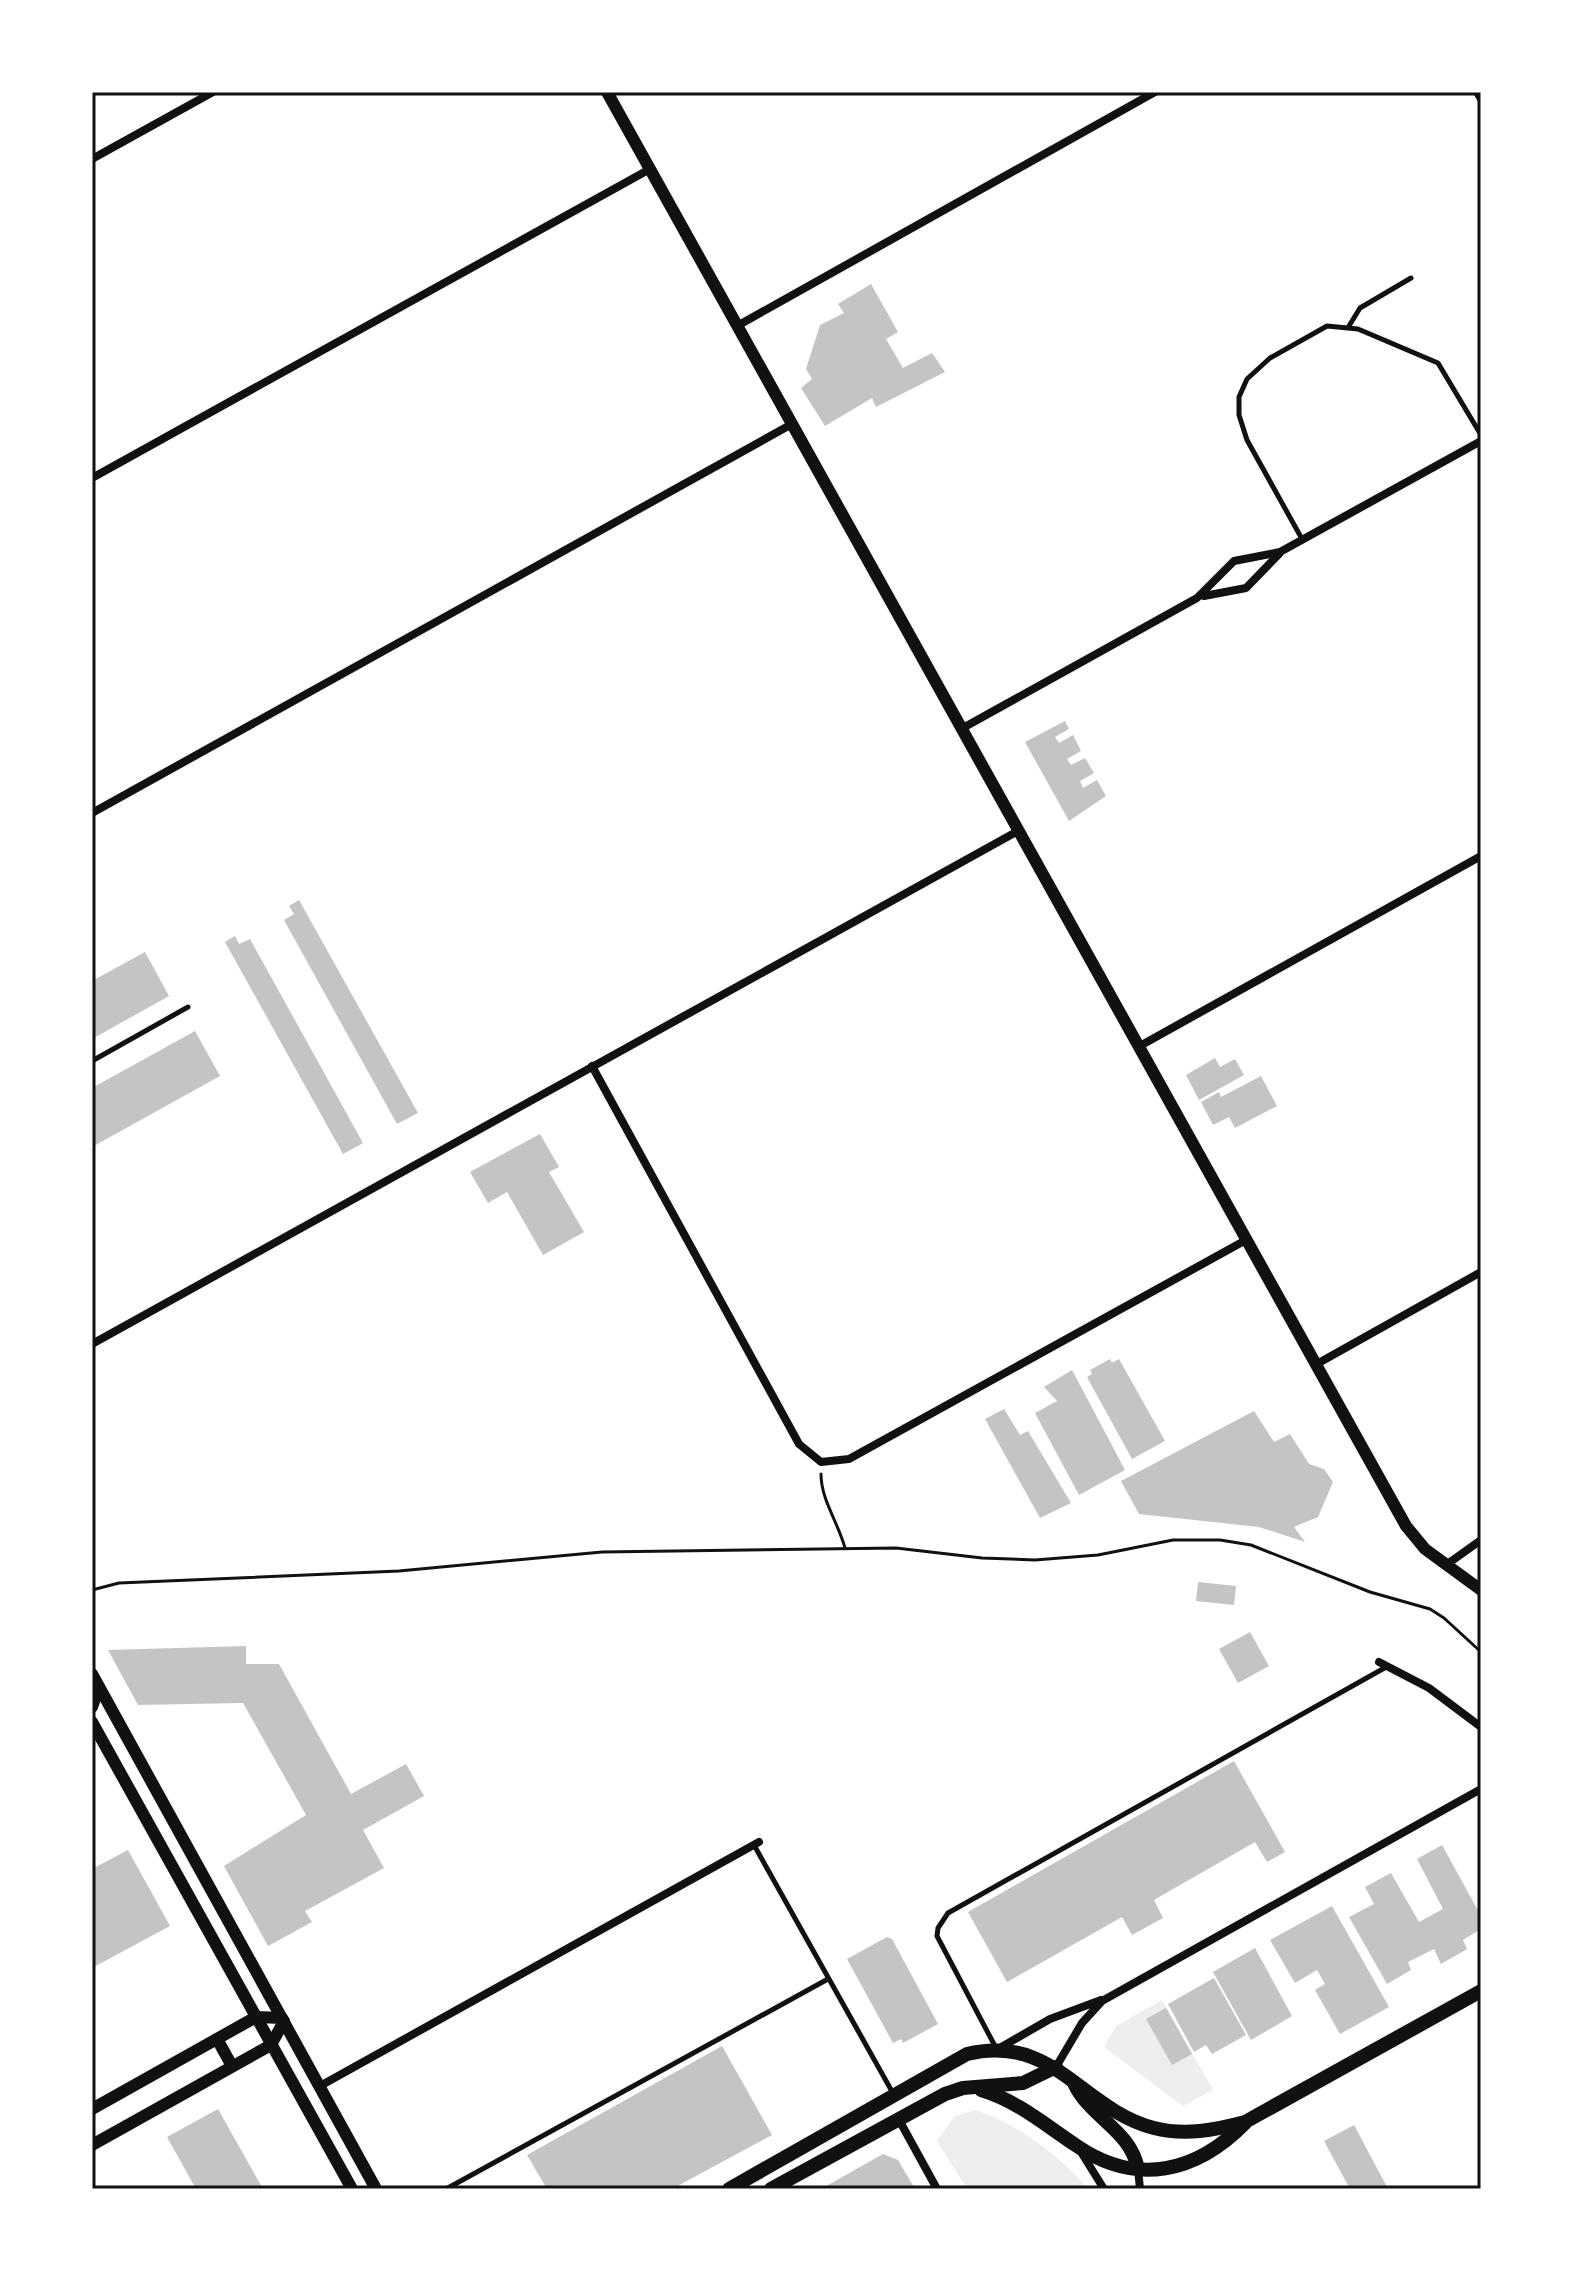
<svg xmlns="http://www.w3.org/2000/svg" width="1573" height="2281" viewBox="0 0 1573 2281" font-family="Quicksand,sans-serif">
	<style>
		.green { fill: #eee }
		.building { fill: #c4c4c4 }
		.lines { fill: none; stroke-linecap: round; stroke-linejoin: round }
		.path { stroke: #111; stroke-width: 3 }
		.service { stroke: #111; stroke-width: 5 }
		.minor { stroke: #111; stroke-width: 8 }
		.tertiary { stroke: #111; stroke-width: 12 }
		.secondary { stroke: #111; stroke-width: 14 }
		.neatline { fill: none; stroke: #111; stroke-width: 3 }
	</style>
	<rect width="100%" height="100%" fill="#fff"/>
	<g class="green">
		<polygon points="1162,2000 1213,2090 1183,2106 1104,2047 1116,2026"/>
		<path d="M976 2110C1019 2125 1059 2155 1088 2189H967L937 2141 955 2116Z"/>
	</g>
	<g class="building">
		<polygon points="871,284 898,332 886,339 903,368 932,353 945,372 876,407 872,398 825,426 801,388 812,379 806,369 820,325 844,313 838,304"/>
		<polygon points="1065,721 1069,729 1055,737 1059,743 1073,735 1081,751 1067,759 1071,765 1085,758 1094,773 1080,781 1083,788 1097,780 1106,796 1069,821 1025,742"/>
		<polygon points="299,900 418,1113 397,1124 284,920 294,914 289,906"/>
		<polygon points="235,936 239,944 250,939 363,1143 343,1154 225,942"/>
		<polygon points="145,952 169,996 92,1039 92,981"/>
		<polygon points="195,1031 220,1076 92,1147 92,1088"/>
		<polygon points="1215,1058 1220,1067 1235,1059 1244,1075 1199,1100 1186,1075"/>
		<polygon points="1261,1076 1277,1106 1235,1128 1229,1117 1213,1125 1201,1102 1219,1092 1221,1097"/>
		<polygon points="540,1134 559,1167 549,1172 584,1232 543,1255 507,1192 488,1203 470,1172"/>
		<polygon points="1110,1359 1112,1363 1119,1359 1165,1441 1132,1459 1087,1377 1092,1374 1090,1370"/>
		<polygon points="1072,1370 1125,1470 1079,1495 1035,1413 1057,1401 1044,1387"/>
		<polygon points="1004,1409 1020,1435 1028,1431 1071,1503 1040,1518 985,1419"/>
		<polygon points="1254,1411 1274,1442 1290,1434 1309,1464 1324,1469 1333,1482 1318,1517 1294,1527 1305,1542 1259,1527 1139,1514 1121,1481"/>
		<polygon points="1198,1582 1236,1586 1234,1605 1196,1601"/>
		<polygon points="1250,1632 1269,1666 1238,1683 1219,1649"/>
		<polygon points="246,1646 246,1664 279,1664 351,1794 406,1764 424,1796 363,1830 384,1868 305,1911 312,1922 268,1946 224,1866 306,1815 243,1703 138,1705 108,1650"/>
		<polygon points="1234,1761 1285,1852 1267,1862 1255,1842 1154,1900 1163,1918 1132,1935 1122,1917 1007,1982 968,1912"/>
		<polygon points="1442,1845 1481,1916 1481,1929 1463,1940 1467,1949 1441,1964 1434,1949 1408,1962 1411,1970 1387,1984 1349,1917 1374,1904 1365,1887 1391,1873 1419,1922 1443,1909 1417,1859"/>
		<polygon points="128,1850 170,1926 92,1968 92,1869"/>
		<polygon points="1332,1906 1389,2007 1340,2034 1315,1990 1325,1984 1317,1970 1295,1983 1270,1940"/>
		<polygon points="887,1937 892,1939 938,2024 903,2043 901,2039 893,2043 847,1959"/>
		<polygon points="1255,1948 1292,2016 1251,2040 1213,1972"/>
		<polygon points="1214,1978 1246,2035 1212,2054 1206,2045 1194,2052 1168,2004"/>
		<polygon points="1166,2008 1192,2054 1172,2065 1146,2019"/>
		<polygon points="722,2046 772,2135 672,2189 547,2189 527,2155"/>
		<polygon points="218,2109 263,2189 196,2189 167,2137"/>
		<polygon points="1354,2125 1388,2189 1350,2189 1324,2141"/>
		<polygon points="883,2154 898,2160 915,2189 821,2189"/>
	</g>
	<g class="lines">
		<g class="path">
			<path d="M821 1474C821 1500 838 1522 845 1548"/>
			<polyline points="92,1590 119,1583 399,1571 602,1552 896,1548 982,1558 1035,1560 1098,1555 1173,1540 1220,1540 1251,1545 1370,1592 1430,1609 1444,1618 1481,1652"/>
		</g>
		<g class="service">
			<polyline points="1349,326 1360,308 1411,278"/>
			<polyline points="1302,539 1247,440 1239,415 1239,397 1247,379 1270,358 1327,326 1358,329 1438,363 1481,435"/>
			<polyline points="92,1061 188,1007"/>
			<polyline points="754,1845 894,2095"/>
			<polyline points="996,2048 937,1936 938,1928 948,1913 1388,1666"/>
			<polyline points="446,2189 828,1979"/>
		</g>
		<g class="minor">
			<polyline points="1477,92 1481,99"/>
			<polyline points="92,159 213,92"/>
			<polyline points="737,326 1155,92"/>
			<polyline points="92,478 650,169"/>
			<polyline points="1204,596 1246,588 1279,554"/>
			<polyline points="961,729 1197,598 1234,561 1280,552 1481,441"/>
			<polyline points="92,813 792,424"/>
			<polyline points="1138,1047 1481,856"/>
			<polyline points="592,1066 799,1444 821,1462 849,1459 1246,1240"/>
			<polyline points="92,1344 1018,831"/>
			<polyline points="1315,1365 1481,1272"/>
			<polyline points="1446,1565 1481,1540"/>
			<polyline points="1379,1662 1429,1688 1481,1727"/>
			<polyline points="998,2049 1050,2019 1101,2000"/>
			<polyline points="1056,2067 1082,2023 1102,2001 1481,1789"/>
			<polyline points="320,2086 759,1842"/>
			<polyline points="898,2118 937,2189"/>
			<polyline points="1081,2152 1104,2189"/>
			<polyline points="1138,2169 1140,2189"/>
		</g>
		<g class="tertiary">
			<polyline points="607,92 1406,1526 1425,1549 1481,1590"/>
			<polyline points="92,1674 376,2189"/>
			<polyline points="92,1707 99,1687"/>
			<polyline points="92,1722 352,2189"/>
			<polyline points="217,2039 232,2066"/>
			<polyline points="92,2109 256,2017 282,2018"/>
			<polyline points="92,2145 271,2045 284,2021"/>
		</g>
		<g class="secondary">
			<path d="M1074 2083C1090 2118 1130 2129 1138 2169"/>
			<path d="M981 2090C1018 2101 1045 2125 1077 2146 1137 2187 1197 2172 1245 2123"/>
			<path d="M729 2189 967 2054C1054 2033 1081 2109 1154 2128 1185 2136 1215 2130 1245 2122L1481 1991"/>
			<polyline points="771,2189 945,2094 963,2088 1023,2083 1056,2067"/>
		</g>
	</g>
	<rect width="1573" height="2281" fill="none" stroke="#ffffff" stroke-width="188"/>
	<rect x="94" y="94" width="1385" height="2093" class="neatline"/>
</svg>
